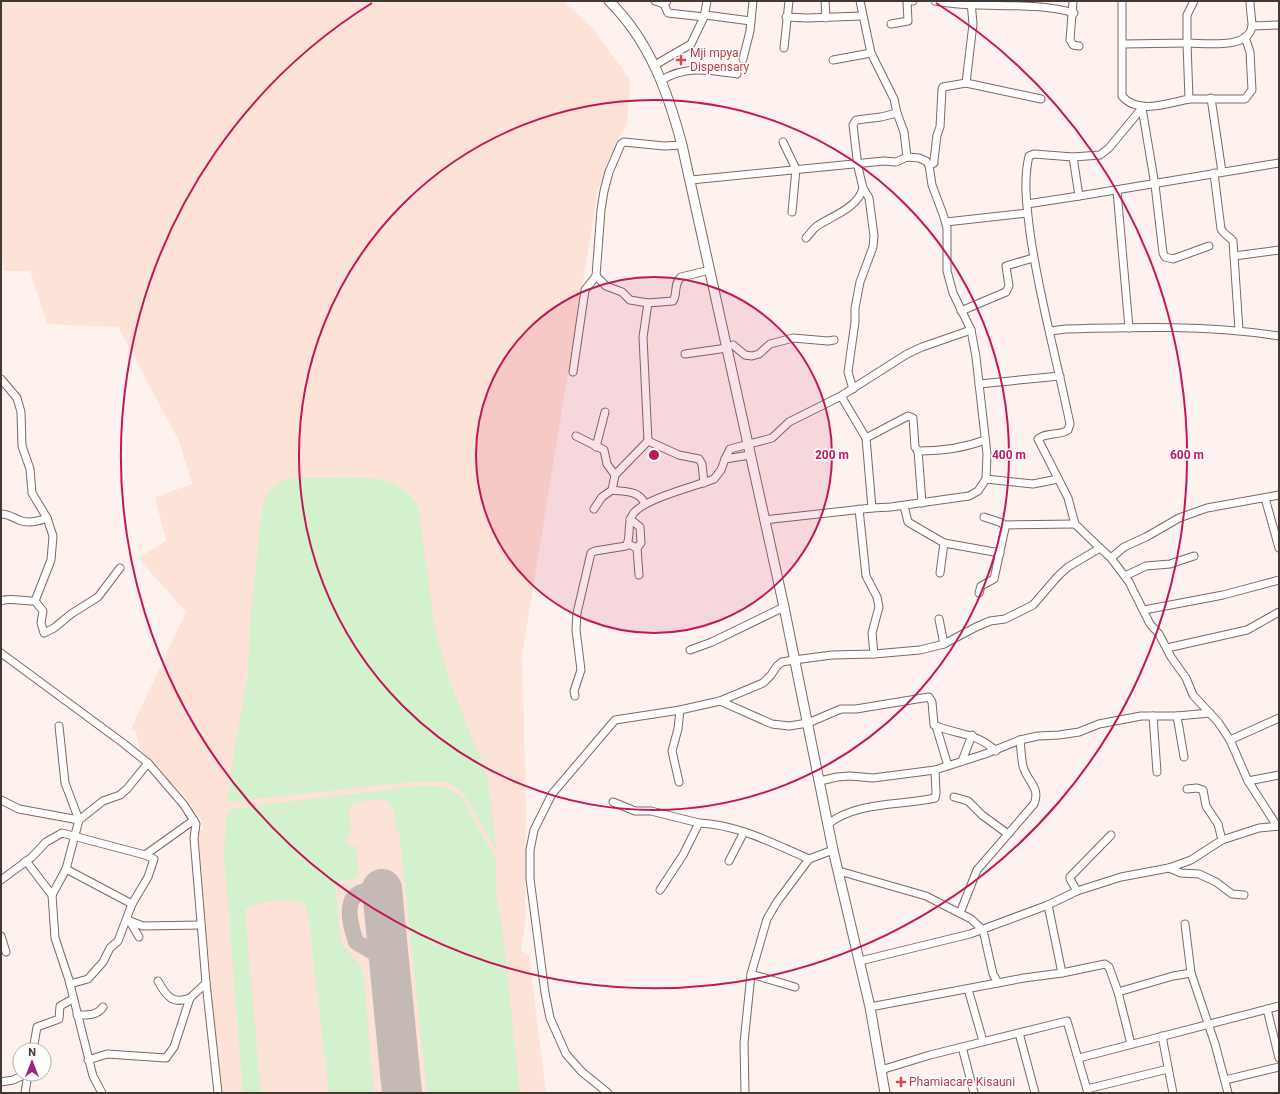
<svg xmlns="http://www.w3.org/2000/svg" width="1280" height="1094" viewBox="0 0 1280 1094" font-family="Roboto,sans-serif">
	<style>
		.built { fill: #fde2d7 }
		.green { fill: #d4f1cd }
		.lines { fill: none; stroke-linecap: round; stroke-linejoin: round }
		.taxiway { stroke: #c4b9b5; stroke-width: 16 }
		.runway { stroke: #c4b9b5; stroke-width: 40 }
		.minor-casing { stroke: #7f685f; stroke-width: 9 }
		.major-casing { stroke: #7f685f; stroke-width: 11 }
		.minor { stroke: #fff; stroke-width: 7 }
		.major { stroke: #fff; stroke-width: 9 }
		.ring { fill: none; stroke: #c2185b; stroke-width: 2 }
		.health-dot { fill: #e0444e; stroke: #fff; stroke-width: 1.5 }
		.labels { text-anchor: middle; stroke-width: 3; stroke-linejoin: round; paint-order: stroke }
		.health-label { font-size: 12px; fill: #be3a42; stroke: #fff; text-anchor: start }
		.centre { fill: #c2185b; stroke: #fff; stroke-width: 2 }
		.ring-label { font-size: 12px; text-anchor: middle; font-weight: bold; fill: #c2185b; stroke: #fff; stroke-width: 3; stroke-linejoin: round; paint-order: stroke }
	</style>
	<rect width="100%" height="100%" fill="#fdf2ee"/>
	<polygon class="built" points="1,1 563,1 592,27 630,80 627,125 617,141 598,190 522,655 526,802 525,927 521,950 529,955 546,1093 221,1093 197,832 204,829 200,818 189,802 140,749 136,732 131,729 186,612 138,558 166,541 155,497 192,484 179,441 118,327 47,324 30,271 4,271 1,254"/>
	<g class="green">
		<path d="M325 478C358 478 399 472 418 506L436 634 451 684 486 773 491 800 496 850 463 793 452 785 445 782H412L228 802 233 759 248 673 251 611 263 504C273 473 299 479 325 478Z"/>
		<path d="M418 786C435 786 450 785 462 798L496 860 497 901 502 925 520 1093H427L400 836C392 825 399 804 382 799L356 802 351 805 349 808 351 829 346 840 349 846H356L359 878 335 882 341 942C346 953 358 959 363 970L374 1093H329L308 913 305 905C295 896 256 901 245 909L261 1093H243L224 852 227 815 229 811 236 808Z"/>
	</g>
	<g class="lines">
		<path class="taxiway" d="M386 930C388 921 397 914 393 904 389 890 363 886 354 897 345 907 352 930 356 942L389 962"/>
		<polyline class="runway" points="382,889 402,1093"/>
		<g class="minor-casing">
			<g id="minor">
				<polyline points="655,1 664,4 667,1"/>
				<polyline points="825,1 826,18"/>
				<path d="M935 1C980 10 1030 0 1074 13"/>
				<polyline points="971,1 973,24 966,83 1041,99"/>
				<polyline points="1073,1 1070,40 1073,45 1079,46"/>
				<path d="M1122 1V96C1138 115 1168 103 1189 99L1187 43C1204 43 1249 50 1252 26 1252 19 1250 9 1250 1"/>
				<polyline points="664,4 668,13 704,17"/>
				<polyline points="705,15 751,21"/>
				<polyline points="786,17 807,18 862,16"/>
				<polyline points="891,24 908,21 907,1 913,1"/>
				<polyline points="1252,26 1279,25"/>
				<polyline points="1123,44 1187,43 1187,15 1194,1"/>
				<polyline points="784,48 789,1"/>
				<polyline points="743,59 750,31 753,1"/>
				<polyline points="833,60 871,53"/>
				<polyline points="655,65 691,44 704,17 707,1"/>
				<path d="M662 80C685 65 711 70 737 74"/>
				<polyline points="1211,98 1222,172"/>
				<polyline points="1189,99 1245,99 1252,90 1250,52 1245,37"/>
				<polyline points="1142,108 1155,185 1163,253 1165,257 1173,259 1209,246"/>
				<polyline points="897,113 904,132 907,157"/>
				<polyline points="783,142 796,169 792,212"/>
				<path d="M1073 157 1034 154 1029 156C1023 181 1027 208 1030 233 1039 297 1057 360 1070 424L1068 430C1060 436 1045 432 1038 439L1068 498 1075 524 1100 548"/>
				<polyline points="929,165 934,163 934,160 937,135 940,127 942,89 943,87 966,83"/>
				<path d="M1214 173 1221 229C1224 235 1229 236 1233 241L1239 330"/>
				<polyline points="691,180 884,161 896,162 907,157 919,158 926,161 929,165 932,185 944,217 947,228 947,271 953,293 971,330 976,357 987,454 986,479 978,491 969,496 891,507 872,508 764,520"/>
				<polyline points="1117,191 1129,328"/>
				<polyline points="1079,196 1279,163"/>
				<polyline points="1027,204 1079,196 1073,157 1100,155 1109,148 1142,108"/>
				<polyline points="946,222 1027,213"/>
				<path d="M806 238C810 234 813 229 817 226 832 216 858 208 863 188"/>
				<polyline points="1234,256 1279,250"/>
				<polyline points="596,276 606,286 622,292 630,300 648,303"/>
				<polyline points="961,311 1006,292 1009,286 1006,266 1033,258"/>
				<path d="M1050 331 1066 329C1137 327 1208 325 1279 336"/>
				<polyline points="733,345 745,355 752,356 759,354 770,344 793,338 828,341 834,340"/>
				<polyline points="685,354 727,348"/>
				<polyline points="573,372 585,290 596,276 601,210 604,191 609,172 621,144 624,142 664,146 682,145"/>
				<path d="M1 379 17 398 21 412 22 446 30 469 32 493 47 518 53 536 51 560 35 601C25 602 10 597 1 601"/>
				<polyline points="979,384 1060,376"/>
				<polyline points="853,389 848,372 855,322 855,308 860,282 873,247 874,236 869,198 863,188 858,167 853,125 856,120 881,117 897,113 894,99 871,53 860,1"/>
				<path d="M841 396 866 438 908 416 913 418 915 447 918 451C940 451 964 448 985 440"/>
				<polyline points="576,436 604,450 607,464 615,475"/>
				<polyline points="866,438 872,508"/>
				<polyline points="596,447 605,412"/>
				<polyline points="918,451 922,503"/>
				<polyline points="725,459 730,449 772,438 789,422 841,396 907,354 922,347 971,330"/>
				<polyline points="986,479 1033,484 1058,479"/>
				<path d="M704 483 702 464 699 459 679 455 648 441 643 337 648 303 673 301C678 293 673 285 681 277L710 270"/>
				<path d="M612 490C625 492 639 490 645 504"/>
				<polyline points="1265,498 1279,548"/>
				<polyline points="904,506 908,522 944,543 1000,553"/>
				<polyline points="594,509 602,497 612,490 615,475 648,441"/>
				<polyline points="859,509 866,576 877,597 879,607 872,633 874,654"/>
				<path d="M1 514C8 514 12 517 19 520 27 524 39 521 47 518"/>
				<polyline points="630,519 640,527 641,543 637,548"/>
				<polyline points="1004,525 1075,524"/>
				<polyline points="628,544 637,548 639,575"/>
				<polyline points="1111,558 1129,582 1150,624 1159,634 1171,657 1186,678 1193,695 1218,722 1230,740 1248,781 1277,826"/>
				<polyline points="940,573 944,543"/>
				<polyline points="1125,576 1146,566 1170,564 1194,556"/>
				<polyline points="979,593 981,586 994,579 1005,528 1002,523 984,517"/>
				<polyline points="35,601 43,611 41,623 44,633 54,628 71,614 98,597 120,568"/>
				<polyline points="1144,610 1223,595 1279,580"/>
				<polyline points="939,619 944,644"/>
				<polyline points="1167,648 1247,630 1279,612"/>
				<polyline points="690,650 712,642 784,607"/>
				<polyline points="1,653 123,743 148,763 184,805 196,824 194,838 206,983 218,1093"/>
				<path d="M575 696 574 691 581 670 576 630 577 613 591 553 595 551 626 546C632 537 626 524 633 514 643 499 696 486 714 479L721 470 725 459 750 455"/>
				<path d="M720 701 772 724 789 726 808 723 841 709H856L929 697 932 702 934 725C956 735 976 732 996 751"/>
				<polyline points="1153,716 1157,772"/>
				<polyline points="1177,716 1184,757"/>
				<polyline points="59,726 65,783 79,820 66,869 52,895 55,938 69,980 93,1076 102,1093"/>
				<polyline points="936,726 948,766"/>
				<polyline points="1230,740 1279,718"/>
				<polyline points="962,761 972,735"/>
				<polyline points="820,781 837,777 850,776 873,778 935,770 985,754 1020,740 1038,736 1059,735 1079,732 1099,724 1141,716 1177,716 1210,713"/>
				<polyline points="1248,781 1279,775"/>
				<polyline points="679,782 672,751 678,729 680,710"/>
				<polyline points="1187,789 1197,788 1203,790 1206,806 1218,824 1222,840"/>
				<polyline points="954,797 968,801 982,815 1008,834"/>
				<polyline points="1,800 19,809 79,820"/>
				<polyline points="613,802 635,811 651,811 699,823 683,855 660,890"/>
				<polyline points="79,820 103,801 120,795 127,789 148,763"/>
				<path d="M699 823C739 825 772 843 809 859"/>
				<path d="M828 824C858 801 900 806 935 798L936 793 935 770"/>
				<polyline points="145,855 194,820"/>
				<polyline points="26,861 52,895"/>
				<polyline points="729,861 744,832"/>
				<polyline points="1169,868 1181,873 1199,874 1216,882 1232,894 1244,895"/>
				<polyline points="66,869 132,904"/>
				<polyline points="839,871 926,896 971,919 983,930 993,974 998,983"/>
				<polyline points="1,880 32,857 46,842 62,833 145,855 154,859 148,877 132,904 118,941 110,948 103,962 88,979 70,984"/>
				<polyline points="1077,891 1070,879 1070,877 1111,835"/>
				<polyline points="1048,905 1062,973"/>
				<path d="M960 913 977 870 1034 804C1041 787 1027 782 1023 766 1021 757 1021 748 1020 740"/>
				<polyline points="129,920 139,937"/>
				<polyline points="130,921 143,926 201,925"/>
				<polyline points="1185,924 1191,973"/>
				<polyline points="1,936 6,952"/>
				<polyline points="860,961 970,934 1048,905 1077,891 1121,877 1169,868 1191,860 1222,840 1259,828 1279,826"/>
				<polyline points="751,974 795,987"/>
				<path d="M158 981C166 996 173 1005 190 998"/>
				<polyline points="968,989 983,1041"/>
				<polyline points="870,1007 1024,978 1062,973 1105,964 1109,967 1118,992"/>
				<polyline points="1267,1009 1279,1058"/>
				<path d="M77 1015C87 1015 97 1016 103 1007"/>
				<polyline points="1019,1033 1035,1093"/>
				<polyline points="1162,1036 1173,1093"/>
				<polyline points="1131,1044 1118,992 1173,976 1191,973 1215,1044 1228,1093"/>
				<polyline points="962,1047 974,1093"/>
				<polyline points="33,1050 37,1027 59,1019 60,1006 73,999"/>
				<polyline points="1079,1058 1279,1006"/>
				<polyline points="88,1060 107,1054 166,1058 174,1047 190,998 206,983"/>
				<polyline points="881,1070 930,1055 1067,1021 1088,1093"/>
				<polyline points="1225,1080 1279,1067"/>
				<polyline points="1,1082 13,1080 26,1074"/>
				<polyline points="1087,1089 1168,1069"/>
				<polyline points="25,1093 28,1074"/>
				<polyline points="608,1093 582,1072 566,1054 550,1018 545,993 530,879 530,850 534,830 552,794 615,720 680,710 720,701 763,683 771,675 777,666 782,662 794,660 832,655 874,654 920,650 944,644 976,627 990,621 1005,619 1033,605 1058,576 1068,567 1100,548 1111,558 1124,547 1146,537 1179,518 1207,508 1279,495"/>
				<polyline points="745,1093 744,1043 751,974 767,919 777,902 809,859 833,850"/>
			</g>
		</g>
		<g class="major-casing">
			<path id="major" d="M609 1C649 40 668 92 682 145L784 607 833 850 870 1007 885 1093"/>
		</g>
		<use href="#minor" class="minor"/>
		<use href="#major" class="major"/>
	</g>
	<circle cx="654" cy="455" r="178" fill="#c2185b" fill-opacity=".12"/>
	<g class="ring">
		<circle cx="654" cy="455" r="178"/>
		<circle cx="654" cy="455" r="355"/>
		<path d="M936 3A533 533 0 1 1 372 3"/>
	</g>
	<g class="health-dot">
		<path d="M679 54h4v4h4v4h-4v4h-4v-4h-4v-4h4z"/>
		<path d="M899 1076h4v4h4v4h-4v4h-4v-4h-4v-4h4z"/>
	</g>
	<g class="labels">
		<g class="health-label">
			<text x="690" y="57">Mji mpya<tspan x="690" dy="14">Dispensary</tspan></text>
			<text x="909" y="1086">Phamiacare Kisauni</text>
		</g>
	</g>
	<circle cx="654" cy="455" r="6" class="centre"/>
	<g class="ring-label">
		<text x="832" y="459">200 m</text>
		<text x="1009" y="459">400 m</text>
		<text x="1187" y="459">600 m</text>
	</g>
	<rect width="1280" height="1094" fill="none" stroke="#413733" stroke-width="4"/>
	<g transform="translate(32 1062)"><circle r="19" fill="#ffffff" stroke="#b3afad"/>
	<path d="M0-3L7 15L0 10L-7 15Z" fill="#99227c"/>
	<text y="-6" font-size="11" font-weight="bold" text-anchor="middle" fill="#413733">N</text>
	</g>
</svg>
